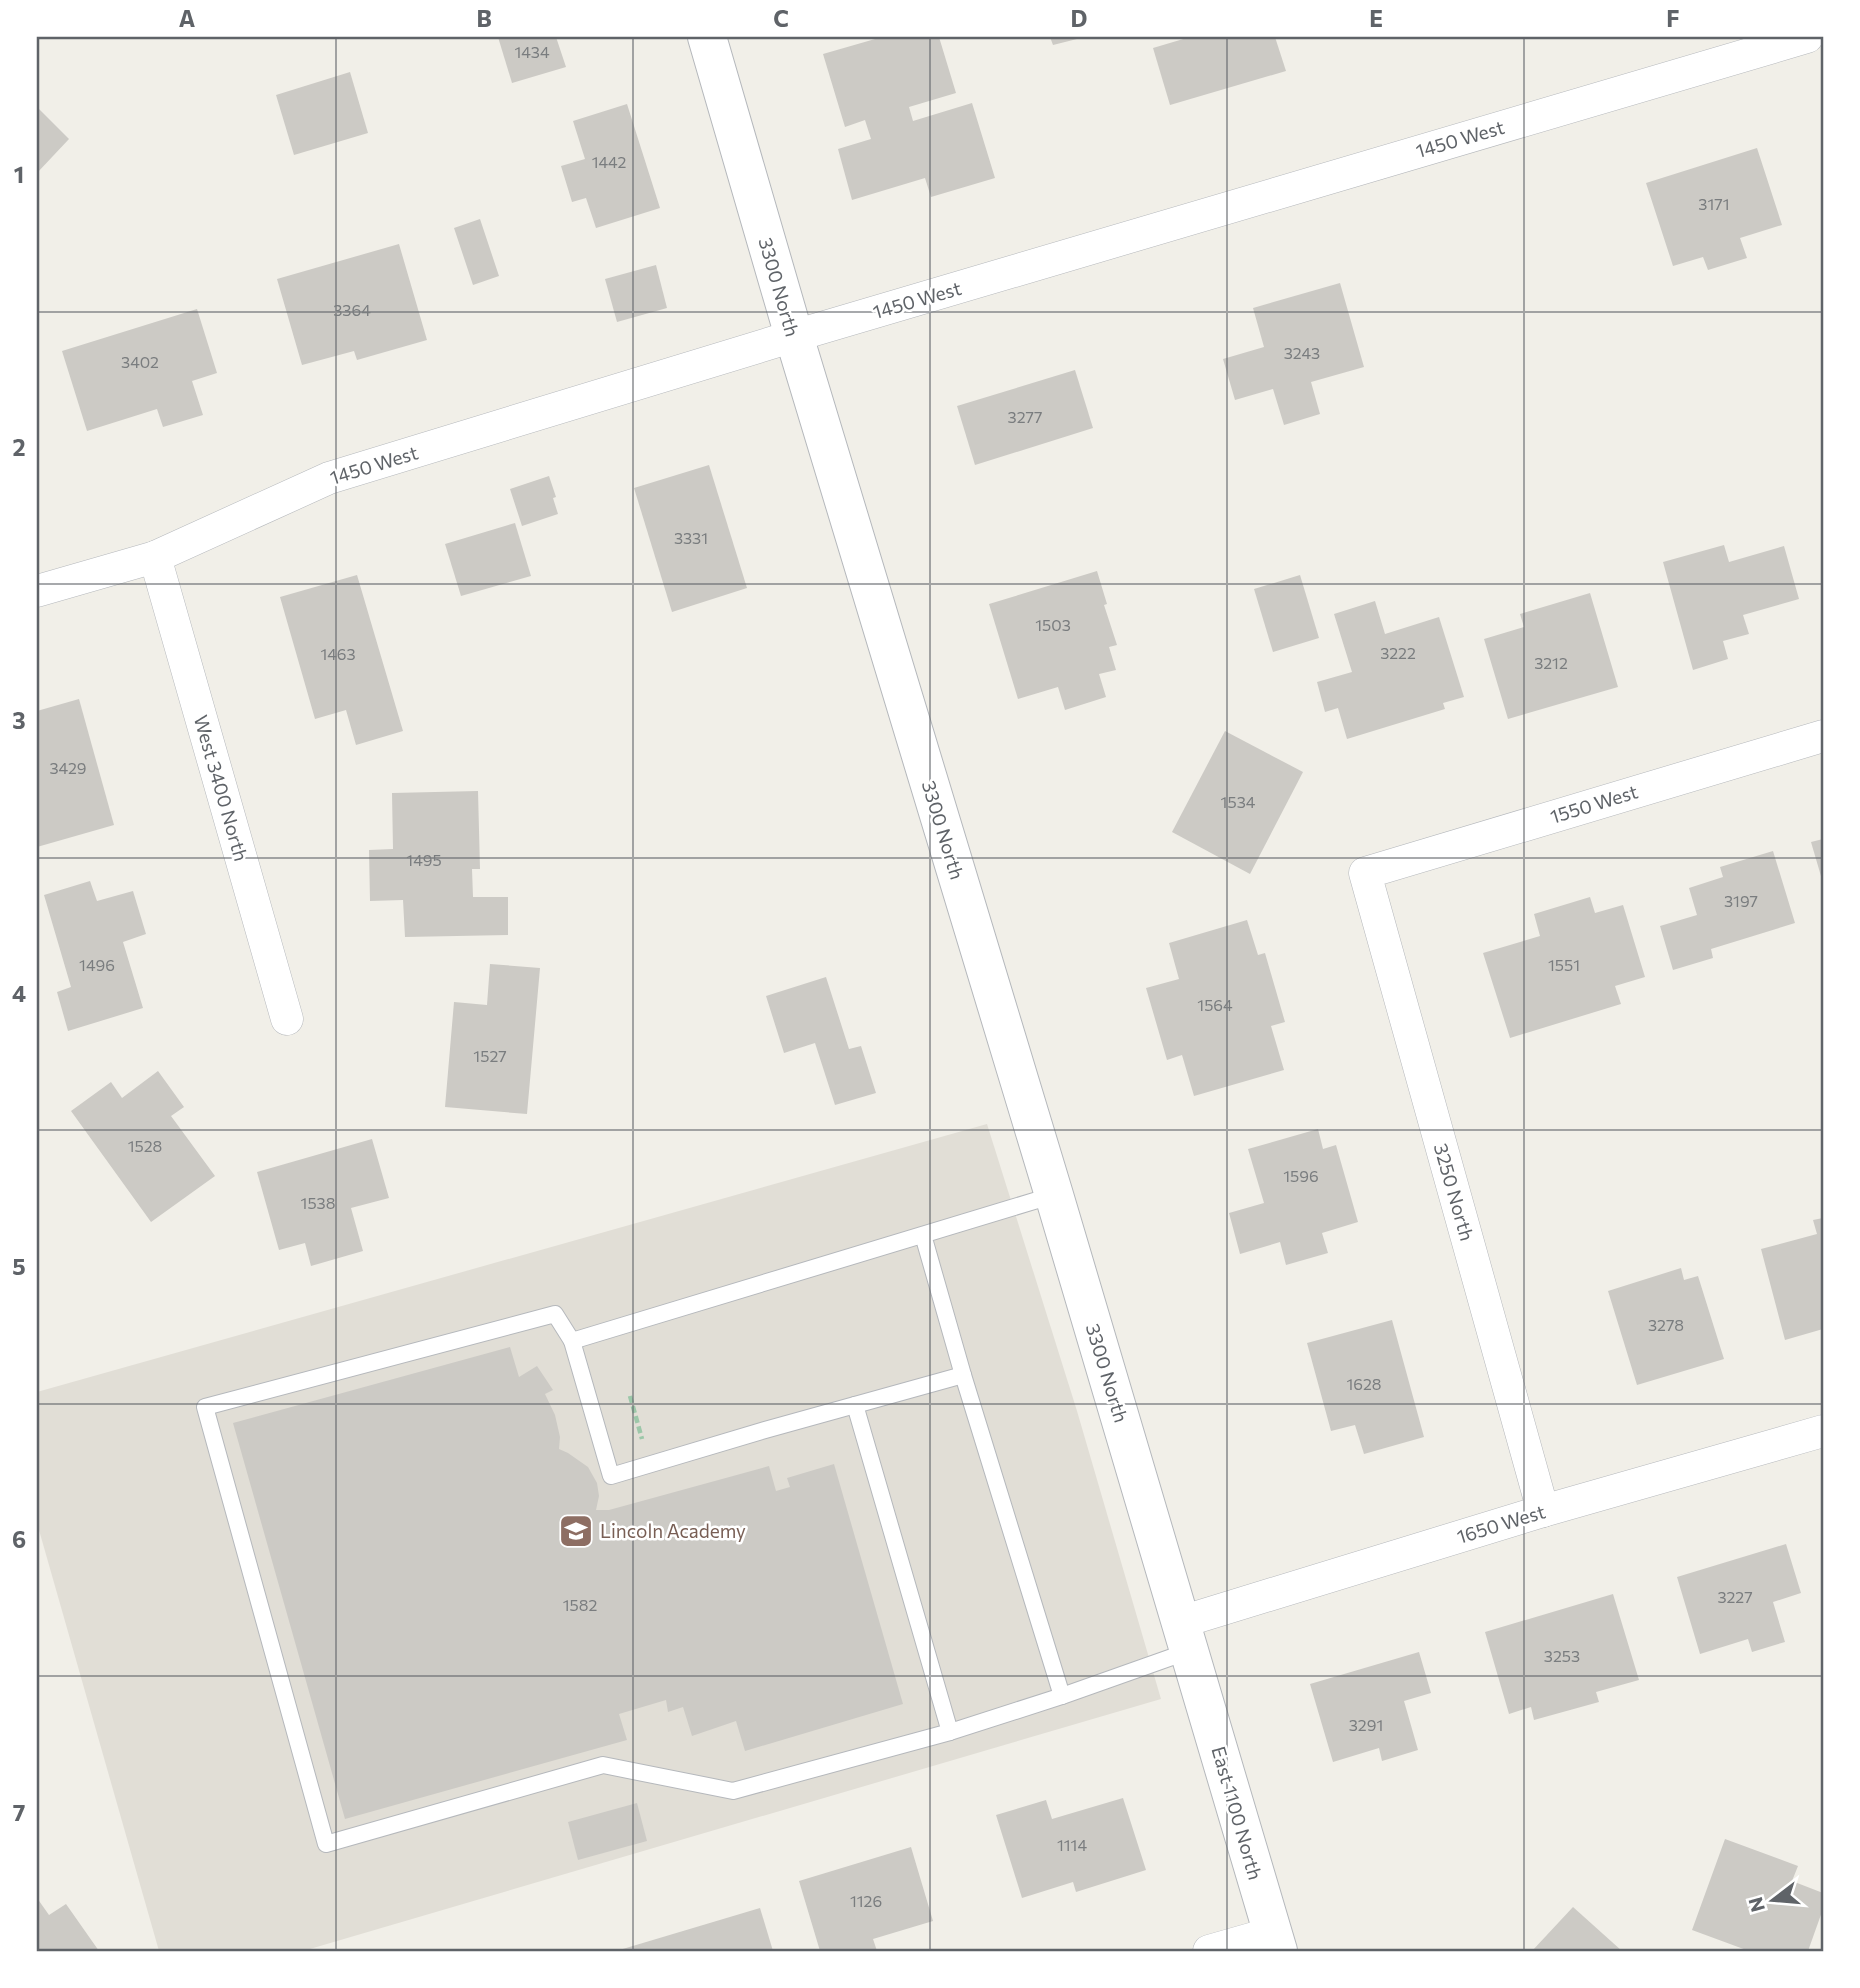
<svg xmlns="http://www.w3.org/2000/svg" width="1860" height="1988" viewBox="0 0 1860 1988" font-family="Commissioner,sans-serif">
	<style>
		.education { fill: #e1ded6 }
		.building { fill: #cccac5 }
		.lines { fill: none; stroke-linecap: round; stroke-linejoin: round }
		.service-casing { stroke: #b5b8bc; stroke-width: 18 }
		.minor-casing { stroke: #b5b8bc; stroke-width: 33 }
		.tertiary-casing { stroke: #b5b8bc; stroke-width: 40 }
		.path { stroke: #9cc7a9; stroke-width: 4.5; stroke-dasharray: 7 3.5; stroke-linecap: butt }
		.service { stroke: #fff; stroke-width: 16 }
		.minor { stroke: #fff; stroke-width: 32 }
		.tertiary { stroke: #fff; stroke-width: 38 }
		.grid { fill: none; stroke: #5f6368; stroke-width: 2; stroke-opacity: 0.55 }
		.labels { text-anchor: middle; stroke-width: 5; stroke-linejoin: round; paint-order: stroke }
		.number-label { font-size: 16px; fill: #7a7d7f }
		.street-label { font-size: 19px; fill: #5f6368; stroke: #fff }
		.education-label { font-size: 19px; fill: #785e54; stroke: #fff; text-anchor: start }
		.neatline { fill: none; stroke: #5f6368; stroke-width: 2.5 }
		.grid-label { font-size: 23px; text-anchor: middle; font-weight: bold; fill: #5f6368 }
	</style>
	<rect width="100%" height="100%" fill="#f1efe8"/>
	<polygon class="education" points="987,1124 1077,1411 1161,1699 303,1951 159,1951 37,1523 37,1392"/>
	<g class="building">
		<polygon points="498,37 556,37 566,67 512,83"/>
		<polygon points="882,37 939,37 956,93 909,107 913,121 972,103 995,178 931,197 925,178 852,200 838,149 871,139 865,120 845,127 823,54"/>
		<polygon points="1050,37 1081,37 1081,38 1053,45"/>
		<polygon points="1190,37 1275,37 1286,71 1170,105 1153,48"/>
		<polygon points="350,72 368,133 294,155 276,95"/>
		<polygon points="627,104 660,208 596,228 586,198 572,202 561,166 585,159 573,121"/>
		<polygon points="37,107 69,139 37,173"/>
		<polygon points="1757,148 1782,225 1740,238 1747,258 1708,270 1703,257 1673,266 1646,183"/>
		<polygon points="480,219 499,276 473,285 454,228"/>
		<polygon points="399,244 427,340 357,360 354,351 302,365 277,279"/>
		<polygon points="656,265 667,308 617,322 605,279"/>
		<polygon points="1340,283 1364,367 1311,382 1320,414 1284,425 1273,389 1235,400 1223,359 1264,347 1253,308"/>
		<polygon points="197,309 217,373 192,381 203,415 163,427 157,409 87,431 62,351"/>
		<polygon points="1075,370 1093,428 975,465 957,406"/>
		<polygon points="709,465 747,588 672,612 634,488"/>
		<polygon points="549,476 556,497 553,498 558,514 522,526 510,489"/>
		<polygon points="515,523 531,576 461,596 445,544"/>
		<polygon points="1724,545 1729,562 1784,546 1799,599 1743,615 1749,634 1723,641 1728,659 1693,670 1663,562"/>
		<polygon points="1097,571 1107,604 1104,605 1117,645 1109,647 1116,670 1099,674 1106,697 1065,710 1058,687 1018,699 989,604"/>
		<polygon points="357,575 403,731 356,745 346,710 315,719 280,597"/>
		<polygon points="1300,575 1319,638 1273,652 1254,589"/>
		<polygon points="1590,593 1618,687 1508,719 1484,639 1524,627 1520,614"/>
		<polygon points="1375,601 1385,634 1439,617 1464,697 1443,703 1445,709 1347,739 1338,708 1325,712 1317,682 1352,672 1334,614"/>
		<polygon points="79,699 114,825 37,847 37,711"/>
		<polygon points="1225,731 1303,772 1250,874 1172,832"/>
		<polygon points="478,791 480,869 472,869 473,897 508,897 508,935 405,937 403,900 370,901 369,850 393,849 392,793"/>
		<polygon points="1823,839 1823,883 1811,842"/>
		<polygon points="1773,851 1795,923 1711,949 1713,958 1673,970 1660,926 1697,915 1689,888 1723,877 1720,867"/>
		<polygon points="90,881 97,901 133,891 146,934 123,942 143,1008 68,1031 57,992 71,987 44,895"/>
		<polygon points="1590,897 1595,913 1623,905 1645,977 1615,986 1621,1004 1510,1038 1483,953 1540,936 1534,914"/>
		<polygon points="1247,920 1258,955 1265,953 1285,1022 1271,1026 1284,1070 1194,1096 1182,1055 1167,1060 1146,988 1179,979 1169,943"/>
		<polygon points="490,964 540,968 527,1114 445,1107 454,1002 487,1005"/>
		<polygon points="826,977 849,1049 861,1046 876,1093 835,1105 815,1043 784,1053 766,996"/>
		<polygon points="158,1071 184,1107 171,1116 215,1176 151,1222 71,1111 111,1082 122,1098"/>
		<polygon points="1318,1129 1323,1149 1336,1145 1358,1222 1322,1233 1328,1253 1286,1265 1280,1242 1240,1254 1229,1213 1264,1203 1248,1149"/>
		<polygon points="372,1139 389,1198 351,1208 363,1251 311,1266 305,1243 279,1250 257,1172"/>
		<polygon points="1823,1218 1823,1329 1785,1340 1761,1249 1817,1234 1813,1220"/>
		<polygon points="1681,1268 1684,1280 1698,1276 1724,1359 1637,1385 1608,1291"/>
		<polygon points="1392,1320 1424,1437 1364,1454 1355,1425 1331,1431 1307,1343"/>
		<polygon points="510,1347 519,1377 537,1366 553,1390 545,1394 555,1415 560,1437 559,1449 568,1453 588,1467 597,1483 599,1496 596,1510 609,1510 769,1466 776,1491 790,1487 787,1478 834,1464 903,1704 745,1751 736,1721 692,1736 683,1707 668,1712 666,1700 619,1714 627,1740 345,1819 233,1423"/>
		<polygon points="1786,1544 1801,1593 1773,1602 1785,1642 1752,1652 1748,1639 1700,1654 1677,1577"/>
		<polygon points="1613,1594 1639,1680 1596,1692 1599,1702 1534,1720 1531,1707 1509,1714 1485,1632"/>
		<polygon points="1419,1652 1431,1693 1404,1701 1418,1750 1382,1761 1379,1748 1333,1762 1310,1684"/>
		<polygon points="1123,1798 1146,1870 1076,1892 1073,1882 1022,1898 996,1815 1046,1800 1052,1819"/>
		<polygon points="637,1803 647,1841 578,1860 568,1822"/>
		<polygon points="1725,1839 1798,1866 1792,1881 1823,1893 1823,1909 1808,1951 1749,1951 1692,1930"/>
		<polygon points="911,1847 933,1921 873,1939 877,1951 820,1951 799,1881"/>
		<polygon points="37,1898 49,1915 66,1904 99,1951 37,1951"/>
		<polygon points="1573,1907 1622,1951 1532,1951"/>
		<polygon points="760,1908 773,1951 616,1951"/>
	</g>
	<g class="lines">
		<g class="service-casing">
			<g id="service">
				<polyline points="923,1235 963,1375 765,1430 611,1476 572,1341 1054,1195"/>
				<polyline points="572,1341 555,1314 205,1407 326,1844 603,1765 733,1791 950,1732"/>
				<polyline points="963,1375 1062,1696 1189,1651"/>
				<polyline points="855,1405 950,1732 1062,1696"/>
			</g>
		</g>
		<g class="minor-casing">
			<g id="minor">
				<polyline points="155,557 287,1019"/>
				<polyline points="37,591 155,557 329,478 794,336 1807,37"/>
				<polyline points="1543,1511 1365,873 1823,736"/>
				<polyline points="1181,1622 1543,1511 1823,1431"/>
				<polyline points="1209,1951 1272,1933"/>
			</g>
		</g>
		<g class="tertiary-casing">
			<polyline id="tertiary" points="707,37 794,336 1054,1195 1278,1951"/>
		</g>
		<polyline class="path" points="630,1396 642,1439"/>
		<use href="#service" class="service"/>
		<use href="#minor" class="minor"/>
		<use href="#tertiary" class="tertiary"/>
	</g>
	<path class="grid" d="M336 37V1951M633 37V1951M930 37V1951M1227 37V1951M1524 37V1951M37 312H1823M37 584H1823M37 858H1823M37 1130H1823M37 1404H1823M37 1676H1823"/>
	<defs>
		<g id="school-square" transform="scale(1.75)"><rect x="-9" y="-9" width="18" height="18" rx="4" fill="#8d6e63" stroke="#fff"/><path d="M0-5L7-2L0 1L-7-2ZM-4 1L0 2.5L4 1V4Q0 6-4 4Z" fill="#fff"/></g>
	</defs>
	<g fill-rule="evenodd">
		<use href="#school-square" x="576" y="1531"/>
	</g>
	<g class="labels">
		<g class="number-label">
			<text x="532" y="58">1434</text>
			<text x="609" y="168">1442</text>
			<text x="1714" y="210">3171</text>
			<text x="352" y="316">3364</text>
			<text x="1302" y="359">3243</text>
			<text x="140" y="368">3402</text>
			<text x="1025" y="423">3277</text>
			<text x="691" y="544">3331</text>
			<text x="1053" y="631">1503</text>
			<text x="1398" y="659">3222</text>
			<text x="338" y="660">1463</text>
			<text x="1551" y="669">3212</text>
			<text x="68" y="774">3429</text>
			<text x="1238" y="808">1534</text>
			<text x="424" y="866">1495</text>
			<text x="1741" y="907">3197</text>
			<text x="97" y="971">1496</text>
			<text x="1564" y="971">1551</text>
			<text x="1215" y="1011">1564</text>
			<text x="490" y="1062">1527</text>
			<text x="145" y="1152">1528</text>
			<text x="1301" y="1182">1596</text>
			<text x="318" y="1209">1538</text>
			<text x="1666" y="1331">3278</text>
			<text x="1364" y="1390">1628</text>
			<text x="1735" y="1603">3227</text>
			<text x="580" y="1611">1582</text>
			<text x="1562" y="1662">3253</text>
			<text x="1366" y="1731">3291</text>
			<text x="1072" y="1851">1114</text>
			<text x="866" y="1907">1126</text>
		</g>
		<g class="street-label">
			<text transform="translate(1460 139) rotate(-16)" y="7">1450 West</text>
			<text transform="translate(779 287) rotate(74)" y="7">3300 North</text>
			<text transform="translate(917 300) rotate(-16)" y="7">1450 West</text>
			<text transform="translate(374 465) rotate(-17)" y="7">1450 West</text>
			<text transform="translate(221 788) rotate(74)" y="7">West 3400 North</text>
			<text transform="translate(1594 804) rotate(-17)" y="7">1550 West</text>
			<text transform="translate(943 830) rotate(73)" y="7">3300 North</text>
			<text transform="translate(1454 1192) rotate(74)" y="7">3250 North</text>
			<text transform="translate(1107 1373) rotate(73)" y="7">3300 North</text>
			<text transform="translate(1501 1524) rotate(-17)" y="7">1650 West</text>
			<text transform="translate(1237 1813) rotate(74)" y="7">East 1100 North</text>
		</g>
		<g class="education-label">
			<text x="600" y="1538">Lincoln Academy</text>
		</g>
	</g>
	<rect width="1860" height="1988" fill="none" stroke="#ffffff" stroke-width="77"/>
	<g transform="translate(1773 1900) rotate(254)" stroke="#ffffff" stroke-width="5" paint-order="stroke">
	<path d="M0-5L12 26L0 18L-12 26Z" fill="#5f6368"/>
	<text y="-10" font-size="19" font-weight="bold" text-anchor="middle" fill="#5f6368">N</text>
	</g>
	<rect x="38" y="38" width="1784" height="1912" class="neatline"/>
	<g class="grid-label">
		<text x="187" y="27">A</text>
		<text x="484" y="27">B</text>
		<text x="781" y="27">C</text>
		<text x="1079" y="27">D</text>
		<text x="1376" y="27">E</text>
		<text x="1673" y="27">F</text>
		<text x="19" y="183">1</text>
		<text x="19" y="456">2</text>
		<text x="19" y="729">3</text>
		<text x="19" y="1002">4</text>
		<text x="19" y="1275">5</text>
		<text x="19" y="1548">6</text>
		<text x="19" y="1821">7</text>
	</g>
</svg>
